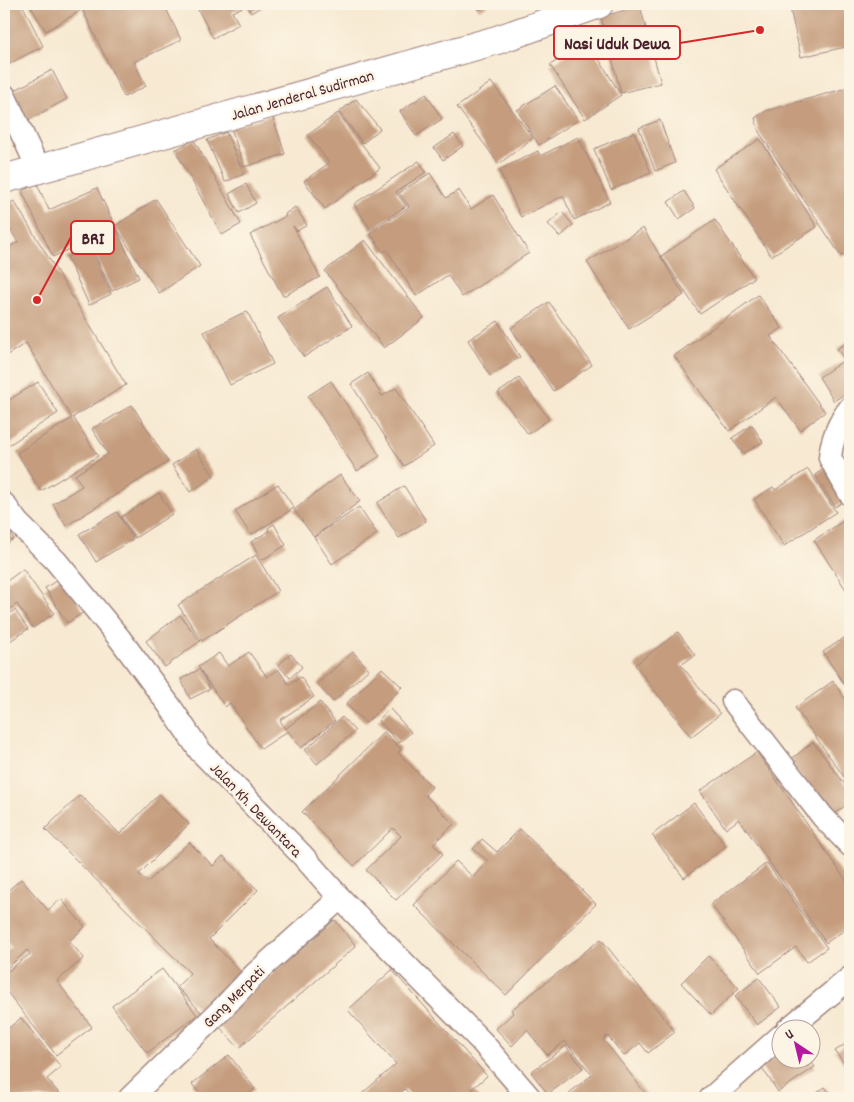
<svg xmlns="http://www.w3.org/2000/svg" width="854" height="1102" viewBox="0 0 854 1102" font-family="Dekko,sans-serif">
	<style>
		.building { fill: #c59d7e }
		.lines { fill: none; stroke-linecap: round; stroke-linejoin: round }
		.street-casing { stroke: #a0847e; stroke-width: 25 }
		.highway-casing { stroke: #a0847e; stroke-width: 30 }
		.street { stroke: #fff; stroke-width: 22 }
		.highway { stroke: #fff; stroke-width: 28 }
		.labels { text-anchor: middle; stroke-width: 5; stroke-linejoin: round; paint-order: stroke }
		.street-label { font-size: 16px; fill: #4a1f2b; stroke: #fcf5e5 }
		.leader { fill: none; stroke: #d62828; stroke-width: 2 }
		.callout-dot { fill: #d62828; stroke: #fcf5e5; stroke-width: 2 }
		.callout { fill: #fcf5e5; stroke: #d62828; stroke-width: 2 }
		.callout-label { font-size: 18px; text-anchor: middle; font-weight: bold; fill: #4a1f2b }
	</style>
	<rect width="100%" height="100%" fill="#fcf5e5"/>
	<filter id="ink" filterUnits="userSpaceOnUse"><feTurbulence type="fractalNoise" baseFrequency=".02" numOctaves="2"/><feDisplacementMap in="SourceGraphic" scale="10" xChannelSelector="R" yChannelSelector="G"/><feConvolveMatrix kernelMatrix="1 2 1 2 8 2 1 2 1" color-interpolation-filters="sRGB"/></filter>
	<filter id="wash" filterUnits="userSpaceOnUse"><feTurbulence type="fractalNoise" baseFrequency=".0096" numOctaves="4" result="noise"/><feDisplacementMap in="SourceGraphic" scale="20" xChannelSelector="R" yChannelSelector="G"/><feGaussianBlur stdDeviation="1.12" result="paint"/><feColorMatrix in="noise" values="0 0 0 0 0 0 0 0 0 0 0 0 0 0 0 0 0 1.4 0 .05"/><feComposite in="paint" operator="in"/></filter>
	<g filter="url(#wash)">
		<rect width="100%" height="100%" fill="#f7e9d2"/>
		<g id="blocks">
			<g class="building">
				<polygon points="4,4 22,4 43,46 7,65 4,58"/>
				<polygon points="29,4 76,4 80,11 46,31"/>
				<polygon points="80,4 164,4 181,40 134,62 146,86 124,97"/>
				<polygon points="195,4 263,4 264,5 251,13 247,5 232,12 239,24 213,38"/>
				<polygon points="476,4 491,4 479,10"/>
				<polygon points="789,4 850,4 850,46 801,57"/>
				<polygon points="640,6 661,83 621,93 601,17"/>
				<polygon points="588,41 621,95 585,119 550,65"/>
				<polygon points="52,70 67,99 23,123 8,94"/>
				<polygon points="491,82 533,138 499,164 457,107"/>
				<polygon points="555,86 578,120 539,145 517,110"/>
				<polygon points="850,87 850,254 841,256 759,132 755,118 766,111"/>
				<polygon points="426,94 442,119 416,136 400,111"/>
				<polygon points="356,99 380,129 363,143 339,112"/>
				<polygon points="338,113 380,168 325,209 304,181 329,163 308,135"/>
				<polygon points="272,115 285,154 244,167 231,128"/>
				<polygon points="660,120 675,163 655,171 639,128"/>
				<polygon points="226,132 244,174 225,182 207,140"/>
				<polygon points="634,132 651,173 611,190 594,149"/>
				<polygon points="454,134 463,146 443,160 434,148"/>
				<polygon points="578,137 610,202 574,220 563,196 521,217 499,170 538,151 540,156"/>
				<polygon points="760,139 817,227 771,256 714,169"/>
				<polygon points="194,140 241,224 222,235 175,150"/>
				<polygon points="419,161 426,172 396,192 406,206 371,230 354,204"/>
				<polygon points="430,173 446,198 459,190 471,209 493,195 529,253 462,297 448,275 416,296 387,250 383,252 370,233 409,207 399,193"/>
				<polygon points="37,184 49,210 97,188 139,278 112,291 88,240 53,257 22,191"/>
				<polygon points="246,184 256,203 239,213 229,194"/>
				<polygon points="684,191 695,208 679,219 668,202"/>
				<polygon points="156,199 200,266 159,293 115,226"/>
				<polygon points="14,201 126,385 73,417 98,456 41,491 17,453 72,418 26,343 4,357 4,250 18,242 4,219 4,207"/>
				<polygon points="295,207 307,225 297,231 293,226 320,277 283,296 250,235 286,216 285,214"/>
				<polygon points="562,212 573,225 560,237 548,224"/>
				<polygon points="715,220 754,278 700,314 661,256"/>
				<polygon points="643,228 684,295 629,329 587,262"/>
				<polygon points="365,240 424,318 384,348 325,271"/>
				<polygon points="90,247 111,294 89,305 67,257"/>
				<polygon points="327,287 352,326 304,357 278,318"/>
				<polygon points="758,295 782,328 770,336 825,412 800,430 776,397 729,431 674,356"/>
				<polygon points="549,302 592,365 553,391 511,328"/>
				<polygon points="247,311 273,364 230,385 204,332"/>
				<polygon points="498,321 520,357 490,376 468,340"/>
				<polygon points="850,340 850,367 837,349"/>
				<polygon points="843,361 850,372 850,390 834,401 819,377"/>
				<polygon points="368,373 382,396 396,388 434,446 404,466 351,384"/>
				<polygon points="519,378 549,419 528,434 498,393"/>
				<polygon points="331,381 380,456 357,471 308,396"/>
				<polygon points="38,382 58,413 4,448 4,403"/>
				<polygon points="132,405 168,462 66,526 53,504 82,486 75,475 108,454 92,429"/>
				<polygon points="752,425 763,442 743,454 732,438"/>
				<polygon points="196,449 214,476 190,492 172,465"/>
				<polygon points="828,466 849,498 835,507 815,475"/>
				<polygon points="808,469 836,512 784,546 754,499 773,487 775,490"/>
				<polygon points="340,475 360,501 314,537 294,510"/>
				<polygon points="278,484 294,508 251,535 235,511"/>
				<polygon points="404,486 426,521 399,538 377,503"/>
				<polygon points="159,493 172,514 135,538 121,517"/>
				<polygon points="359,507 377,534 332,564 314,537"/>
				<polygon points="117,512 133,539 96,562 79,534"/>
				<polygon points="848,518 850,521 850,596 814,540"/>
				<polygon points="4,524 14,539 4,545"/>
				<polygon points="274,524 286,545 262,560 251,542 269,531 268,528"/>
				<polygon points="256,555 278,591 202,641 178,605"/>
				<polygon points="23,569 54,613 33,628 17,604 4,613 4,576 7,581"/>
				<polygon points="62,577 84,612 67,623 45,588"/>
				<polygon points="15,610 28,629 10,641 4,631 4,617"/>
				<polygon points="180,615 200,641 165,667 146,641"/>
				<polygon points="678,632 695,655 681,665 720,714 691,737 635,665"/>
				<polygon points="850,634 850,693 823,652"/>
				<polygon points="249,652 267,677 278,669 289,685 301,677 314,697 280,720 285,729 320,702 335,721 301,748 288,731 261,749 230,703 225,707 200,670 210,689 190,699 181,679 200,669 198,667 219,653 228,666"/>
				<polygon points="353,652 369,669 333,702 317,684"/>
				<polygon points="291,654 302,667 290,678 278,665"/>
				<polygon points="382,668 402,687 366,723 346,704"/>
				<polygon points="833,681 850,706 850,785 795,708"/>
				<polygon points="390,709 411,732 399,743 378,720"/>
				<polygon points="342,717 355,731 317,764 305,750"/>
				<polygon points="384,732 401,749 398,753 432,787 425,795 454,824 433,844 443,854 396,900 366,870 401,836 393,828 354,866 302,812"/>
				<polygon points="813,742 850,791 850,802 832,816 789,761"/>
				<polygon points="757,752 850,886 850,926 826,943 739,819 726,829 700,791"/>
				<polygon points="159,794 189,824 139,874 148,882 189,842 213,866 223,856 258,890 209,939 245,976 205,1016 177,987 190,973 45,829 80,795 120,834"/>
				<polygon points="694,803 726,846 684,878 652,835"/>
				<polygon points="520,829 596,904 506,995 414,905 456,861 473,877 488,861 473,849 482,839 497,852"/>
				<polygon points="767,863 827,948 807,962 796,947 760,973 711,904"/>
				<polygon points="21,879 48,910 61,899 85,927 69,941 84,958 57,981 92,1027 56,1055 4,988 4,974 30,954 27,950 4,971 4,953 11,947 4,939 4,894"/>
				<polygon points="335,920 356,946 239,1048 216,1023"/>
				<polygon points="601,939 675,1032 648,1053 640,1043 624,1056 608,1036 603,1039 649,1098 574,1098 569,1093 592,1075 565,1041 547,1055 527,1030 512,1046 496,1029 513,1013 511,1010"/>
				<polygon points="708,956 739,988 711,1015 681,983"/>
				<polygon points="162,969 197,1015 147,1053 112,1006"/>
				<polygon points="392,970 487,1076 472,1089 479,1097 478,1098 413,1098 405,1089 394,1098 357,1098 396,1064 348,1010"/>
				<polygon points="759,978 781,1007 757,1025 735,996"/>
				<polygon points="21,1018 61,1067 47,1079 63,1098 4,1098 4,1032"/>
				<polygon points="850,1041 850,1072 835,1051"/>
				<polygon points="566,1046 583,1068 548,1094 531,1072"/>
				<polygon points="782,1052 782,1060 810,1060 815,1067 778,1092 761,1066"/>
				<polygon points="229,1055 255,1089 243,1098 203,1098 192,1084"/>
				<polygon points="825,1087 834,1098 810,1098"/>
			</g>
		</g>
	</g>
	<g filter="url(#ink)">
		<use href="#blocks" fill-opacity="0" stroke="#a0847e" stroke-width="1"/>
		<g class="lines">
			<g class="street-casing">
				<g id="street">
					<polyline points="4,95 38,168"/>
					<path d="M850 408C839 421 831 442 830 458L850 494"/>
					<polyline points="4,504 17,522 56,561 120,639 169,705 200,751 302,855 340,898 481,1041 530,1098"/>
					<polyline points="733,701 823,817 850,845"/>
					<polyline points="787,1030 850,978"/>
					<polyline points="130,1098 221,1010 255,974 340,898"/>
					<polyline points="711,1098 782,1035"/>
				</g>
			</g>
			<g class="highway-casing">
				<polyline id="highway" points="4,179 497,40 599,4"/>
			</g>
			<use href="#street" class="street"/>
			<use href="#highway" class="highway"/>
		</g>
	</g>
	<g class="labels">
		<g class="street-label">
			<text transform="translate(302 94) rotate(-16)" y="6">Jalan Jenderal Sudirman</text>
			<text transform="translate(257 809) rotate(46)" y="6">Jalan Kh. Dewantara</text>
			<text transform="translate(233 996) rotate(-45)" y="6">Gang Merpati</text>
		</g>
	</g>
	<path class="leader" d="M760 30L680 43M37 300L71 237"/>
	<g class="callout-dot">
		<circle cx="760" cy="30" r="5"/>
		<circle cx="37" cy="300" r="5"/>
	</g>
	<g class="callout">
		<rect x="554" y="26" width="126" height="33" rx="5"/>
		<rect x="71" y="221" width="43" height="33" rx="5"/>
	</g>
	<g class="callout-label">
		<text x="617" y="49">Nasi Uduk Dewa</text>
		<text x="93" y="244">BRI</text>
	</g>
	<rect width="854" height="1102" fill="none" stroke="#fcf5e5" stroke-width="20"/>
	<g transform="translate(796 1044) rotate(325)"><circle r="24" fill="#fcf5e5" stroke="#b59f9b"/>
	<path d="M0-4L9 19L0 12L-9 19Z" fill="#b5179e"/>
	<text y="-8" font-size="14" font-weight="bold" text-anchor="middle" fill="#4a1f2b">U</text>
	</g>
</svg>
